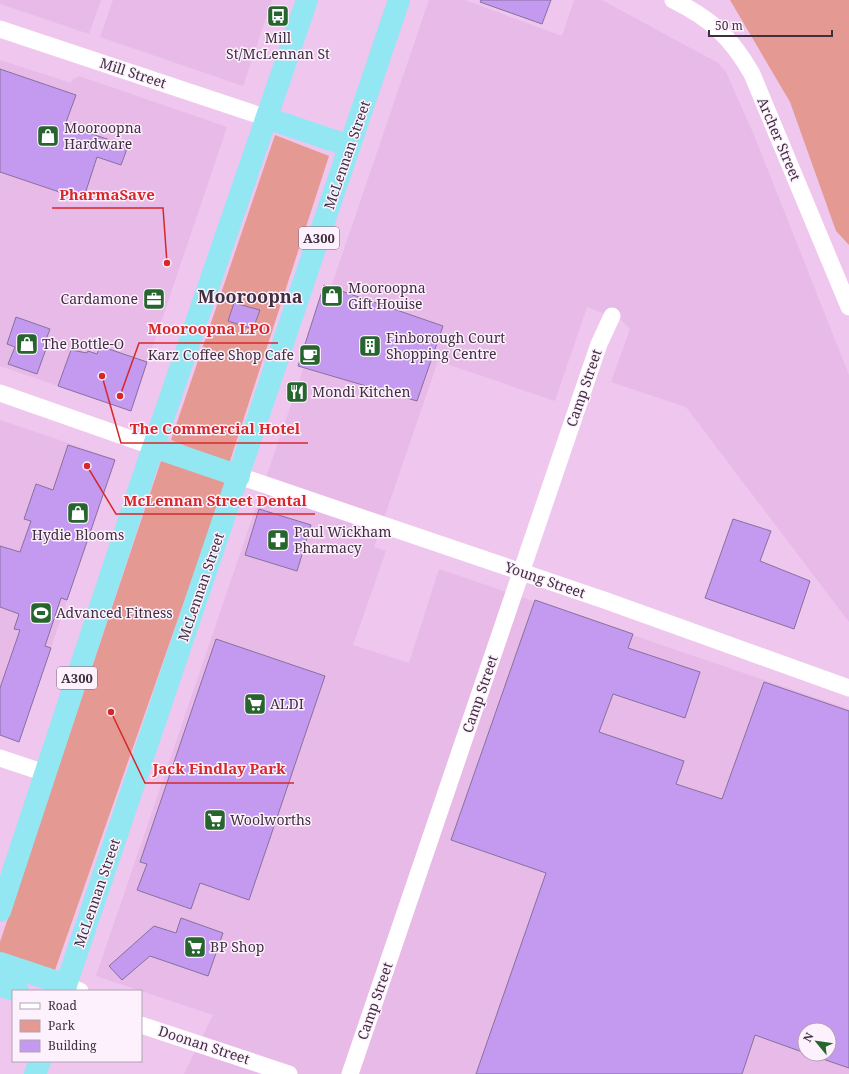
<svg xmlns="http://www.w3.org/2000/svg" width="849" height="1074" viewBox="0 0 849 1074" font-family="'Noto Serif',serif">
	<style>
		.built { fill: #e8bae8; fill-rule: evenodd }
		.green { fill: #e49a92 }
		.building { fill: #c49af0; stroke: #86719d }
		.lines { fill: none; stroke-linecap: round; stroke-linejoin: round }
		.minor { stroke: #fff; stroke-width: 17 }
		.trunk { stroke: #93e7f2; stroke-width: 22 }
		.labels { text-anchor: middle; stroke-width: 3; stroke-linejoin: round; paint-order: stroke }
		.shield { fill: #fef1fe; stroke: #786978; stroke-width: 1 }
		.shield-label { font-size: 13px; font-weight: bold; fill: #3f2f3f }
		.poi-label { font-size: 14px; fill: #3f2f3f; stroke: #fef1fe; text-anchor: start }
		.street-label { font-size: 14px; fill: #3f2f3f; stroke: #fef1fe }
		.district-label { font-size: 18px; font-weight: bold; fill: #3f2f3f; stroke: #fef1fe }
		.leader { fill: none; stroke: #d62828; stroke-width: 1.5 }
		.callout-dot { fill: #d62828; stroke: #fef1fe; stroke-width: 1.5 }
		.callout-label { font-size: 15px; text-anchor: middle; font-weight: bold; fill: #d62828; stroke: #fef1fe; stroke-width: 3; stroke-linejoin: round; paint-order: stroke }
	</style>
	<rect width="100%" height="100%" fill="#eec6ee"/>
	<g class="built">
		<polygon points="0,0 101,0 89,34 0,4"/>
		<polygon points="113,0 272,0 243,86 100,37"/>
		<path d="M429 0H465L562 36 574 0H602L718 63 726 72 754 135 849 375V622L686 407 611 382 630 329 621 320 587 307 555 401 438 361 374 547 386 551 353 645 409 663 439 569 849 709V1074H184L213 1015 96 976ZM805 1030H829V1054H805Z"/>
		<polygon points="0,60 71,83 72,80 79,76 227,127 131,411 0,366"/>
		<polygon points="0,420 115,459 19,742 0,735"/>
	</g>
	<g class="green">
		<polygon points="730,0 849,0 849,245 836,231 790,102"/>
		<polygon points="275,135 329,156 229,464 171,440"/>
		<polygon points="162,458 226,482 54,973 0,955 0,942"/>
	</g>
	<g class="building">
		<polygon points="481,0 551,0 542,24 480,2"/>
		<polygon points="0,69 76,95 65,125 128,146 121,165 97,157 83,200 0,172"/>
		<polygon points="324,285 443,326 417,401 298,366"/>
		<polygon points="234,303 260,310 253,329 228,321"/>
		<polygon points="16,317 50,329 44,345 47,346 37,374 8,364 15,347 7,344"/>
		<polygon points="100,346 147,362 131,411 58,386 71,350 87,353 88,351 97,354"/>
		<polygon points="68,445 115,460 67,600 61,598 45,646 51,648 19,742 0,735 0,688 20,630 14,629 19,614 0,607 0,546 20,552 31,521 24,519 36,484 53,490"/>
		<polygon points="259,509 311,525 297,571 245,555"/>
		<polygon points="733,519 771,531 760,561 810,581 794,629 705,598"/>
		<polygon points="535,600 633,634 628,648 700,672 685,718 613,694 599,732 684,761 676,784 722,799 764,682 849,711 849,1068 808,1054 829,1054 829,1030 805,1030 805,1053 755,1035 742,1074 476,1074 546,873 451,840"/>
		<polygon points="216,639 325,676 249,900 200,883 191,909 137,890 147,864 140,862"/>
		<polygon points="181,918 223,933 208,976 150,956 122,980 109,966 154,926 176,933"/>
	</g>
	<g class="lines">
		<g class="minor">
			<path d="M673 0C711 19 731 37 752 74L849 307"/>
			<polyline points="0,29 267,118"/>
			<polyline points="0,393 154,447"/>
			<polyline points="239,476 604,600 849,688"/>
			<polyline points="0,758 45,773"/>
			<polyline points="66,985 80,991"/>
			<polyline points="141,1025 289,1074"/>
			<polyline points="350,1074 599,344 612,316"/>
		</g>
		<g class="trunk">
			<polyline points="267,118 349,146"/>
			<polyline points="154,447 239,476"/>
			<polyline points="0,911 144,474 307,0"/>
			<polyline points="0,963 66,985"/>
			<polyline points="0,986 18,991"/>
			<polyline points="64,991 399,0"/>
			<polyline points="35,1074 40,1061"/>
		</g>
	</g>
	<defs>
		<g id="bus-square" transform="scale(1.15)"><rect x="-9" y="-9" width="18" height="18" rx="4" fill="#26652e" stroke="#fef1fe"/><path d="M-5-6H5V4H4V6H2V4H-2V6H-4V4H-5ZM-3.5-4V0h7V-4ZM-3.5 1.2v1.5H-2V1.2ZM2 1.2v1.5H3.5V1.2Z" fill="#fff"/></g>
		<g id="shop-square" transform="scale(1.15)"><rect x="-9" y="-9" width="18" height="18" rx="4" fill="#26652e" stroke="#fef1fe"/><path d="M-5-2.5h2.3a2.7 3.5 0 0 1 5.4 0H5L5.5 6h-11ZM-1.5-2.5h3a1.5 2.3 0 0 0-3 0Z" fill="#fff"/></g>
		<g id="office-square" transform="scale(1.15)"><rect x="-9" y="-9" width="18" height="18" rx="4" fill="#26652e" stroke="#fef1fe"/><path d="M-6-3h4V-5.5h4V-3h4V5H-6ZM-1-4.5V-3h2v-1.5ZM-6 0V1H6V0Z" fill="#fff"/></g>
		<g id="building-square" transform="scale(1.15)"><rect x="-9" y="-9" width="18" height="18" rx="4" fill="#26652e" stroke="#fef1fe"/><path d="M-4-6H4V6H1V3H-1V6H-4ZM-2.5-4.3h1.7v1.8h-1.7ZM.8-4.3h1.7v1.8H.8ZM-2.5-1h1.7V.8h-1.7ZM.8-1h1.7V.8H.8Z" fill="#fff"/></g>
		<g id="cafe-square" transform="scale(1.15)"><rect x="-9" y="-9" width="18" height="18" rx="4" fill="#26652e" stroke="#fef1fe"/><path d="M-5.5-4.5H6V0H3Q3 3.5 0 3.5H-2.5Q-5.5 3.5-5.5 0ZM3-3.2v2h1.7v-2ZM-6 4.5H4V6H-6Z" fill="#fff"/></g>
		<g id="restaurant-square" transform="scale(1.15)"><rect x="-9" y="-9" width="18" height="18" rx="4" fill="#26652e" stroke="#fef1fe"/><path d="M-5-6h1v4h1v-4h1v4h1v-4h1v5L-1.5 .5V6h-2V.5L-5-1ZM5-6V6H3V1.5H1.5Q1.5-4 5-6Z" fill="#fff"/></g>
		<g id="pharmacy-square" transform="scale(1.15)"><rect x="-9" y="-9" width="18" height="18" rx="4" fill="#26652e" stroke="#fef1fe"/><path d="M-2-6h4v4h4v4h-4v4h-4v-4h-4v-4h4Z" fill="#fff"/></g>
		<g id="stadium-square" transform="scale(1.15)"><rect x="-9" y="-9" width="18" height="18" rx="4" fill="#26652e" stroke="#fef1fe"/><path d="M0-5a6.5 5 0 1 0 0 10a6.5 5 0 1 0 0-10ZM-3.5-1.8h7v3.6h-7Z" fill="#fff"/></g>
		<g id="supermarket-square" transform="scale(1.15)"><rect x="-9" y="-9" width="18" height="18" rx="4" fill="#26652e" stroke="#fef1fe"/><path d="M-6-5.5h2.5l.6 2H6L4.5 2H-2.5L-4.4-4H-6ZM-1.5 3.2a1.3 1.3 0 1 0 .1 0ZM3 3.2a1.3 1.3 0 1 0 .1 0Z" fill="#fff"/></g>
	</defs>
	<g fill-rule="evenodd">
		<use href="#bus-square" x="278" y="16"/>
		<use href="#shop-square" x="48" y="136"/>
		<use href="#shop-square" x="332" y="296"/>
		<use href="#office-square" x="154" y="299"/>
		<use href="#shop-square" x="27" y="344"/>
		<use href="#building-square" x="370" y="346"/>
		<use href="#cafe-square" x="310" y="355"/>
		<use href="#restaurant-square" x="297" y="392"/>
		<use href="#shop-square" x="78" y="513"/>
		<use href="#pharmacy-square" x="278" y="540"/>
		<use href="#stadium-square" x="41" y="613"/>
		<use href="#supermarket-square" x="255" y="704"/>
		<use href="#supermarket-square" x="215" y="820"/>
		<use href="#supermarket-square" x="195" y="947"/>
	</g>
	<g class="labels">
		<g class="shield">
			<rect x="299" y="227" width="40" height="22" rx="3"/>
			<rect x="57" y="667" width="40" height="22" rx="3"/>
		</g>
		<g class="shield-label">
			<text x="319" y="243">A300</text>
			<text x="77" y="683">A300</text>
		</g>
		<g class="poi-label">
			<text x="278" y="43" text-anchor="middle">Mill<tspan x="278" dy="16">St/McLennan St</tspan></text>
			<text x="64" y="133">Mooroopna<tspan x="64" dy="16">Hardware</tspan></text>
			<text x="348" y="293">Mooroopna<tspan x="348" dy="16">Gift Houise</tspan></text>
			<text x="138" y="304" text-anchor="end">Cardamone</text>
			<text x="386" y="343">Finborough Court<tspan x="386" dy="16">Shopping Centre</tspan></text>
			<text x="42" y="349">The Bottle-O</text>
			<text x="294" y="360" text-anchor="end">Karz Coffee Shop Cafe</text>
			<text x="312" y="397">Mondi Kitchen</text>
			<text x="294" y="537">Paul Wickham<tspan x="294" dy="16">Pharmacy</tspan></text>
			<text x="78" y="540" text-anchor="middle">Hydie Blooms</text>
			<text x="56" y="618">Advanced Fitness</text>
			<text x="270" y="709">ALDI</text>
			<text x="230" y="825">Woolworths</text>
			<text x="210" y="952">BP Shop</text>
		</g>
		<g class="street-label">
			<text transform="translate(133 73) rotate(18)" y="5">Mill Street</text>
			<text transform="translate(779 139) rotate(67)" y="5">Archer Street</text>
			<text transform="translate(347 155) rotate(-71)" y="5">McLennan Street</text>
			<text transform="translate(584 388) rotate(-71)" y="5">Camp Street</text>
			<text transform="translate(545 580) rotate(19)" y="5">Young Street</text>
			<text transform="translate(201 587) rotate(-71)" y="5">McLennan Street</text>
			<text transform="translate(480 694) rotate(-71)" y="5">Camp Street</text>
			<text transform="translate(97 893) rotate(-71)" y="5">McLennan Street</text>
			<text transform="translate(375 1001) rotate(-71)" y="5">Camp Street</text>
			<text transform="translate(204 1045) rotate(18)" y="5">Doonan Street</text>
		</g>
		<g class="district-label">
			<text x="250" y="303">Mooroopna</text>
		</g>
	</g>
	<path class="leader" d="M167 263L163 208H52M120 396L139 343H278M102 376L121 443H308M87 466L116 514H315M111 712L145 783H294"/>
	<g class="callout-dot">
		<circle cx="167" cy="263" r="4"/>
		<circle cx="120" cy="396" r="4"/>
		<circle cx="102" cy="376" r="4"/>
		<circle cx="87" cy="466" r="4"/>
		<circle cx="111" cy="712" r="4"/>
	</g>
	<g class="callout-label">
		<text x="107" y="200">PharmaSave</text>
		<text x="209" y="334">Mooroopna LPO</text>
		<text x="215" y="434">The Commercial Hotel</text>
		<text x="215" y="506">McLennan Street Dental</text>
		<text x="219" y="774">Jack Findlay Park</text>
	</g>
	<rect x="12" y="990" width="130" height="72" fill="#fef1fe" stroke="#b2a3b2"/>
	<rect x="20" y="1003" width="20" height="6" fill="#ffffff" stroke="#b2a3b2"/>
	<text x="48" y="1010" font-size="12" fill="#3f2f3f">Road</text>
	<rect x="20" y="1020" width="20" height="12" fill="#e49a92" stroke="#b2a3b2"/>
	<text x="48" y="1030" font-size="12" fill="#3f2f3f">Park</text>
	<rect x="20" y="1040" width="20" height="12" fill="#c49af0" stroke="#b2a3b2"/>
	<text x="48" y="1050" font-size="12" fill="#3f2f3f">Building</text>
	<g transform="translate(817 1042) rotate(299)"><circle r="19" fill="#fef1fe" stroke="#b2a3b2"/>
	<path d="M0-3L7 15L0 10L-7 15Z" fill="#26652e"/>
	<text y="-6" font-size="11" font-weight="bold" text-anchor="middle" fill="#3f2f3f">N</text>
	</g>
	<path d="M709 30v6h123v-6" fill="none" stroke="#3f2f3f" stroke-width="2"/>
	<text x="715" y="30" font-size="12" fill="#3f2f3f" stroke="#fef1fe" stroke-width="3" paint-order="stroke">50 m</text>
</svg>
